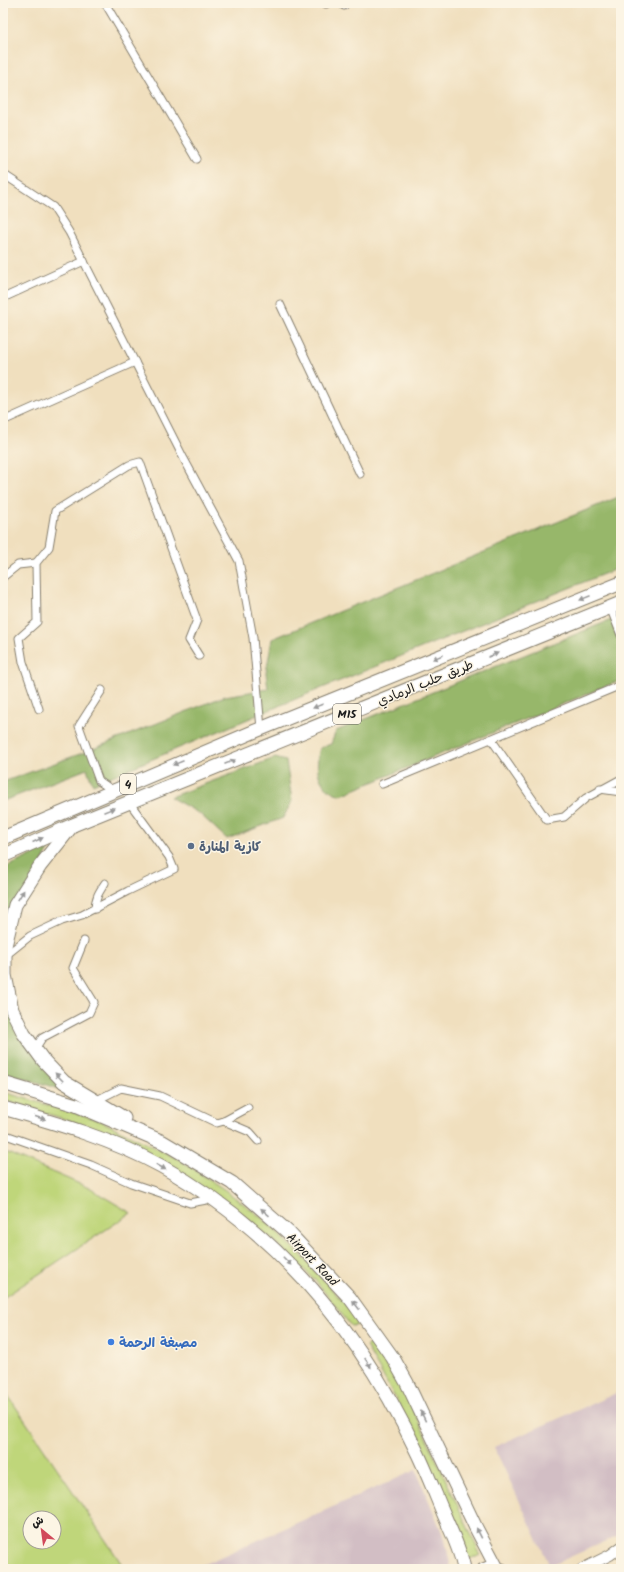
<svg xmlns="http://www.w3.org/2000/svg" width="624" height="1572" viewBox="0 0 624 1572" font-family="Kalam,'Playpen Sans Arabic',sans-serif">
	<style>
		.industrial { fill: #d2bec4 }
		.green { fill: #bfd67a; stroke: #6e794b; fill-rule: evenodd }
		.forest { fill: #97b76a; stroke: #5a6a43 }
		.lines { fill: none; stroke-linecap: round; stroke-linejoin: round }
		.street-casing { stroke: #867e6d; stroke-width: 9 }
		.secondary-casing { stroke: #867e6d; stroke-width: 12 }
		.primary-casing { stroke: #867e6d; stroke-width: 13 }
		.highway-casing { stroke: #867e6d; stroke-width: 15 }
		.street { stroke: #fff; stroke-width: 7 }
		.secondary { stroke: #fff; stroke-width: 10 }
		.primary { stroke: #fff; stroke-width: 11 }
		.highway { stroke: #fff; stroke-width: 13 }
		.oneway { fill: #999 }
		.service-dot { fill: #5c6f8a; stroke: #fcf5e5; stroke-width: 1.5 }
		.shop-dot { fill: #3f7fe0; stroke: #fcf5e5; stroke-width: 1.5 }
		.labels { text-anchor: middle; stroke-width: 3; stroke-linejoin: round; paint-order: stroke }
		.shield { fill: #fcf5e5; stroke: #5f5d58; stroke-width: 1 }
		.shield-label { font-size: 12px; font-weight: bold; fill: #1c1c1c }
		.street-label { font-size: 13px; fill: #1c1c1c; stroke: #fcf5e5 }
		.service-label { font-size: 13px; font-weight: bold; fill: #4e5e75; stroke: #fcf5e5; text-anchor: start }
		.shop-label { font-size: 13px; font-weight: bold; fill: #366cbe; stroke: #fcf5e5; text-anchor: start }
	</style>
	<rect width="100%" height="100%" fill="#fcf5e5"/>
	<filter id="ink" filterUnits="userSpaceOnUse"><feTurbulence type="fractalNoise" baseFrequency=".025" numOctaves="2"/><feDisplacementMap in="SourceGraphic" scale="8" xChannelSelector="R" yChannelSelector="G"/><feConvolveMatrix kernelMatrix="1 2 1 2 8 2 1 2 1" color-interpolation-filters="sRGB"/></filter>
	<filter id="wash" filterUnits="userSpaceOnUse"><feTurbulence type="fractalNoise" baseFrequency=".012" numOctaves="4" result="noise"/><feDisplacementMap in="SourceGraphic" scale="16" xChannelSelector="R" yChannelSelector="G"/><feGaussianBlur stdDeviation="0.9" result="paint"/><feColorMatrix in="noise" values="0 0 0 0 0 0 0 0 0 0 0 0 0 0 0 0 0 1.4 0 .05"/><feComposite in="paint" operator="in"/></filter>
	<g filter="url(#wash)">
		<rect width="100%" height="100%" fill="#f0dfbe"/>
		<g class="industrial">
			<polygon points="621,1391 621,1534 550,1566 494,1447"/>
			<polygon points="416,1470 445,1540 451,1569 193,1569"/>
		</g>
		<g class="green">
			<polygon points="3,1092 99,1120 180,1160 225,1190 262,1218 302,1256 360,1321 358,1325 351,1326 315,1280 272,1239 130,1145 71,1121 3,1100"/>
			<polygon points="3,1151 89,1188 131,1213 3,1298"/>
			<path d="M374 1341 398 1380 415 1413 480 1554 468 1560C441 1485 406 1414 366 1346Z"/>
			<path d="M3 1388 125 1569H3ZM30 1518H54V1542H30Z"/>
		</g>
		<g class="forest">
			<polygon points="621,496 621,567 310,693 93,784 87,769 3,801 3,782 88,751 225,696 268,689 266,673 272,639"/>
			<path d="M611 620 621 646V680L341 795C318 789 314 769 320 748L331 744 336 731Z"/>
			<polygon points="275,758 286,761 292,801 283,818 227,839 200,814 170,797"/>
			<polygon points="51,846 3,933 3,869"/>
			<polygon points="3,988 6,1004 70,1092 3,1072"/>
		</g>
	</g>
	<g filter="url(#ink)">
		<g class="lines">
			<g class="street-casing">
				<g id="street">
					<polyline points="105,3 197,159"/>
					<polyline points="326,3 326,4"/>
					<polyline points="343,3 344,6"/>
					<polyline points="3,174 53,207 69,232 184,459 239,561 253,638 261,729"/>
					<polyline points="3,298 84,261"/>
					<polyline points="280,304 360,474"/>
					<polyline points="3,421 135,362"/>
					<polyline points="3,577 18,565 36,563"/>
					<polyline points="610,607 621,635"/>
					<polyline points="102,690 79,726 99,781 112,790"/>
					<polyline points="39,709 23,662 19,638 37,622 36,563 49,547 55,511 129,465 140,462 197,620 189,640 199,656"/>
					<polyline points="491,739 547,820 564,817 586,798 621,779"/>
					<polyline points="382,784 621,685"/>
					<polyline points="600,789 621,792"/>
					<path d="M95 909C95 898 99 892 105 883"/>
					<polyline points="5,956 30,936 62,921 82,915 128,891 174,869 169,857 129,802"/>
					<polyline points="35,1049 42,1038 89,1013 94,1002 73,968 84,941"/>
					<polyline points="95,1101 121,1088 160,1096 217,1123 224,1121 248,1108"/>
					<polyline points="224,1121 250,1132 258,1141"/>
					<polyline points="3,1134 91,1165 131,1183 190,1203 212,1199"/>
				</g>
			</g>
			<g class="secondary-casing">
				<polyline id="secondary" points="582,1569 610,1555 621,1547"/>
			</g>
			<g class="primary-casing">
				<polyline id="primary" points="483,1569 488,1567 502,1569"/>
			</g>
			<g class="highway-casing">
				<g id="highway">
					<polyline points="71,827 40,866 15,905 5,946 5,975 12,1010 24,1034 43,1060 64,1082 124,1118"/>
					<polyline points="3,838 253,732 621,583"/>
					<polyline points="3,856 73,825 621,603"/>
					<polyline points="3,1083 76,1105 163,1142 232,1183 289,1233 350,1298 393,1358 407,1383 476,1528 497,1568"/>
					<path d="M3 1108C56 1123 112 1139 161 1166 280 1232 361 1333 418 1454 428 1475 436 1496 445 1517 452 1534 461 1551 464 1569"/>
				</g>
			</g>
			<use href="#street" class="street"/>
			<use href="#secondary" class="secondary"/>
			<use href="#primary" class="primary"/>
			<use href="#highway" class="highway"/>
		</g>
		<defs><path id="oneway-solid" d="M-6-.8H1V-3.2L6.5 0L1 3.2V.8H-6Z"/></defs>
		<g class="oneway">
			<use href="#oneway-solid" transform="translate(585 598) rotate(158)"/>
			<use href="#oneway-solid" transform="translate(493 655) rotate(-22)"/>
			<use href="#oneway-solid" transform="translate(438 657) rotate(158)"/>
			<use href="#oneway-solid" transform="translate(318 706) rotate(158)"/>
			<use href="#oneway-solid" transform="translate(230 762) rotate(-22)"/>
			<use href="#oneway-solid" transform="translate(178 763) rotate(158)"/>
			<use href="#oneway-solid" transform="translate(109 810) rotate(-22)"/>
			<use href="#oneway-solid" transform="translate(38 840) rotate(-24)"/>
			<use href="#oneway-solid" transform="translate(21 895) rotate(-58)"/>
			<use href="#oneway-solid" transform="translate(59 1077) rotate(-134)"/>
			<use href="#oneway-solid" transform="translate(40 1118) rotate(16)"/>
			<use href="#oneway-solid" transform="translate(161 1167) rotate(29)"/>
			<use href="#oneway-solid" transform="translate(265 1212) rotate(-139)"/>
			<use href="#oneway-solid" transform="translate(287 1261) rotate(46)"/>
			<use href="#oneway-solid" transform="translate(356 1305) rotate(-127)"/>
			<use href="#oneway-solid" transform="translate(368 1363) rotate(57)"/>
			<use href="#oneway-solid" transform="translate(423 1416) rotate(-116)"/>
			<use href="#oneway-solid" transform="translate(479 1533) rotate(-117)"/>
		</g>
	</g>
	<circle class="service-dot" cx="191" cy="846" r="4"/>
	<circle class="shop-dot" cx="111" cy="1342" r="4"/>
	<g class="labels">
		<g class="shield">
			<rect x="333" y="704" width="28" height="20" rx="3"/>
			<rect x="120" y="774" width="16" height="20" rx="3"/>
		</g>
		<g class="shield-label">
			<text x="347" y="718">M15</text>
			<text x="128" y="788">4</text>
		</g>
		<g class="street-label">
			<text transform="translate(425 682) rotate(-22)" y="5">طريق حلب الرمادي</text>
			<text transform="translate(313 1259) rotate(46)" y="5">Airport Road</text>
		</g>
		<g class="service-label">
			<text x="199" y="851">كازية المنارة</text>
		</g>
		<g class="shop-label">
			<text x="119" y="1347">مصبغة الرحمة</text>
		</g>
	</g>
	<rect width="624" height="1572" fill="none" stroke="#fcf5e5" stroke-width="16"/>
	<g transform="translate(42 1530) rotate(331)"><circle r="19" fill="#fcf5e5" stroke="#a29e95"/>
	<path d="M0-3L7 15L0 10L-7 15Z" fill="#d1495b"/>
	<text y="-6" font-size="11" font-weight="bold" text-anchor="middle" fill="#1c1c1c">ش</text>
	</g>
</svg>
